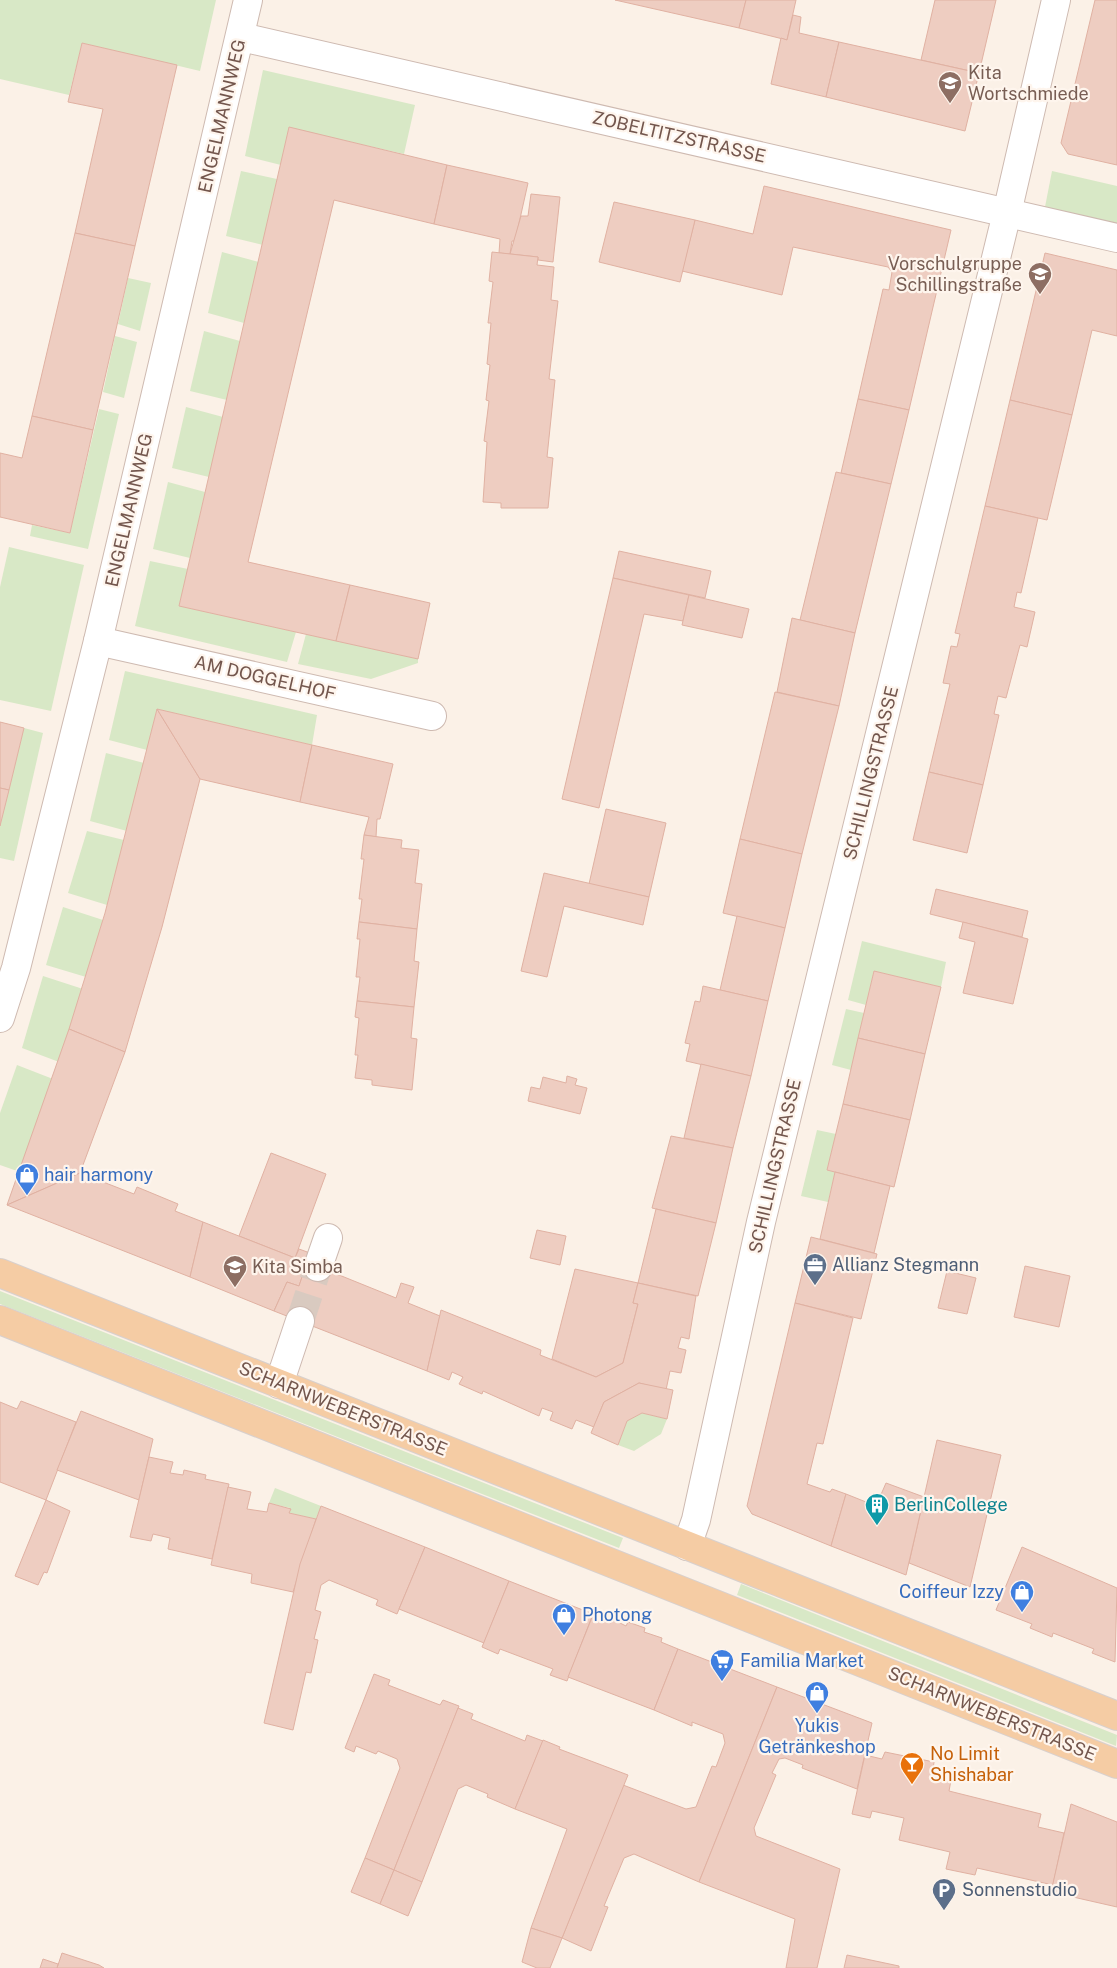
<svg xmlns="http://www.w3.org/2000/svg" width="1117" height="1968" viewBox="0 0 1117 1968" font-family="'Public Sans',sans-serif">
	<style>
		.green { fill: #d8e8c6 }
		.building { fill: #eecdc1; stroke: #e0b1a2 }
		.lines { fill: none; stroke-linecap: round; stroke-linejoin: round }
		.minor-tunnel { stroke: #d9cac0; stroke-width: 28; stroke-dasharray: 28 14; stroke-linecap: butt }
		.minor-casing { stroke: #cebab1; stroke-width: 30 }
		.major-casing { stroke: #d8d0cd; stroke-width: 30 }
		.minor { stroke: #fff; stroke-width: 28 }
		.major { stroke: #f5cca4; stroke-width: 28 }
		.labels { text-anchor: middle; stroke-width: 4.5; stroke-linejoin: round; paint-order: stroke }
		.education-label { font-size: 18px; fill: #785e54; stroke: #fef5ed; text-anchor: start }
		.street-label { font-size: 18px; fill: #73564d; stroke: #fef5ed }
		.shop-label { font-size: 18px; fill: #366cbe; stroke: #fef5ed; text-anchor: start }
		.service-label { font-size: 18px; fill: #4e5e75; stroke: #fef5ed; text-anchor: start }
		.culture-label { font-size: 18px; fill: #0d838f; stroke: #fef5ed; text-anchor: start }
		.food-label { font-size: 18px; fill: #c56008; stroke: #fef5ed; text-anchor: start }
	</style>
	<rect width="100%" height="100%" fill="#fbf1e7"/>
	<g class="green">
		<polygon points="0,0 216,0 200,71 82,43 69,95 0,79"/>
		<polygon points="263,70 415,105 404,154 289,128 281,165 245,156"/>
		<polygon points="241,171 277,179 263,245 226,236"/>
		<polygon points="1052,171 1117,186 1117,224 1045,207"/>
		<polygon points="222,252 259,262 244,323 208,313"/>
		<polygon points="128,278 151,283 140,331 118,324"/>
		<polygon points="204,331 240,341 227,400 190,391"/>
		<polygon points="115,336 137,342 124,398 103,392"/>
		<polygon points="186,407 223,417 209,477 172,468"/>
		<polygon points="99,409 119,414 88,549 30,536 32,525 70,533"/>
		<polygon points="168,482 205,492 190,558 153,549"/>
		<polygon points="9,547 84,565 51,711 0,700 0,587"/>
		<polygon points="150,561 188,569 179,606 296,632 287,662 135,626"/>
		<polygon points="306,634 418,659 418,663 371,679 298,664"/>
		<polygon points="125,671 317,715 312,745 157,709 147,750 109,740"/>
		<polygon points="24,728 43,733 14,861 0,858 0,826"/>
		<polygon points="106,753 144,763 127,831 90,821"/>
		<polygon points="87,831 124,840 107,905 68,893"/>
		<polygon points="63,907 103,920 86,977 46,965"/>
		<polygon points="862,941 946,962 941,987 874,971 866,1005 848,1000"/>
		<polygon points="43,976 83,989 59,1062 22,1048"/>
		<polygon points="846,1009 864,1013 851,1070 832,1065"/>
		<polygon points="17,1065 53,1079 20,1172 0,1165 0,1113"/>
		<polygon points="817,1130 836,1134 827,1170 835,1172 828,1202 801,1196"/>
		<polygon points="0,1291 623,1538 619,1548 0,1304"/>
		<polygon points="642,1413 667,1419 661,1434 634,1451 618,1445 627,1421"/>
		<polygon points="275,1488 321,1506 316,1519 289,1513 290,1508 269,1503"/>
		<polygon points="741,1584 1117,1735 1116,1746 737,1595"/>
	</g>
	<g class="building">
		<polygon points="615,0 746,0 739,28"/>
		<polygon points="746,0 796,0 787,40 739,28"/>
		<polygon points="935,0 996,0 979,73 921,60"/>
		<polygon points="1095,0 1117,0 1117,165 1068,154 1061,143"/>
		<polygon points="793,15 801,17 799,33 839,42 826,97 771,84 781,38 787,40"/>
		<polygon points="839,42 979,73 965,131 826,97"/>
		<polygon points="82,43 177,65 135,246 75,233 103,109 68,102"/>
		<polygon points="289,127 447,165 434,224 334,200 248,562 350,585 336,641 179,606"/>
		<polygon points="447,165 528,183 515,241 512,241 510,254 499,253 500,239 434,224"/>
		<polygon points="764,186 951,230 909,410 858,399 883,289 889,290 892,272 888,267 793,247 782,295 682,271 695,220 753,234"/>
		<polygon points="531,194 560,197 553,262 538,260 538,257 510,254 521,216 528,216"/>
		<polygon points="614,202 695,220 680,282 599,262"/>
		<polygon points="75,233 135,246 93,430 32,416"/>
		<polygon points="492,252 538,257 537,265 554,267 551,300 558,301 549,379 555,380 547,457 553,458 548,508 501,508 501,503 483,502 487,442 484,441 489,401 486,400 490,365 487,364 491,323 488,323 493,282 489,281"/>
		<polygon points="1045,253 1117,270 1117,336 1092,330 1072,415 1010,400"/>
		<polygon points="858,399 909,410 891,484 841,473"/>
		<polygon points="1010,400 1072,415 1047,520 985,506"/>
		<polygon points="32,416 93,430 70,533 0,517 0,453 22,458"/>
		<polygon points="836,472 891,484 855,633 800,620"/>
		<polygon points="985,506 1038,518 1021,593 1017,592 1014,607 1035,612 1027,647 1020,645 1006,698 998,696 994,714 999,715 983,785 929,772 950,684 943,683 951,646 957,647 960,634 955,633"/>
		<polygon points="619,551 711,571 705,598 613,578"/>
		<polygon points="613,578 689,595 683,621 644,614 599,808 562,799"/>
		<polygon points="350,585 430,603 418,659 336,641"/>
		<polygon points="689,595 749,609 742,638 682,625"/>
		<polygon points="792,618 855,633 839,706 777,692"/>
		<polygon points="775,692 839,706 802,854 740,839"/>
		<polygon points="157,709 200,779 162,927 125,1052 69,1029 105,913"/>
		<polygon points="157,709 312,745 300,802 200,779"/>
		<polygon points="0,722 24,728 9,790 0,788"/>
		<polygon points="312,745 393,764 380,819 377,819 376,837 364,835 369,817 300,802"/>
		<polygon points="929,772 983,785 967,853 913,840"/>
		<polygon points="0,788 9,790 0,826"/>
		<polygon points="606,809 666,823 649,897 589,884"/>
		<polygon points="364,835 402,840 401,848 419,850 415,883 422,884 417,929 359,922 362,899 359,899 364,859 361,859"/>
		<polygon points="740,839 802,854 785,928 723,913"/>
		<polygon points="544,873 649,897 643,925 564,906 547,977 521,971"/>
		<polygon points="936,889 1028,911 1022,937 930,914"/>
		<polygon points="737,916 785,928 768,1001 720,990"/>
		<polygon points="359,922 417,929 414,961 419,962 414,1007 357,1001 360,977 356,977 360,939 357,939"/>
		<polygon points="963,922 1028,939 1013,1004 963,993 975,942 959,938"/>
		<polygon points="874,971 941,987 925,1054 858,1038"/>
		<polygon points="703,986 768,1001 751,1076 686,1061 690,1044 685,1043 695,1001 700,1002"/>
		<polygon points="357,1001 414,1007 411,1038 417,1039 412,1090 372,1085 372,1080 355,1078 358,1055 355,1055 359,1018 355,1017"/>
		<polygon points="69,1029 125,1052 80,1173 7,1205"/>
		<polygon points="858,1038 925,1054 910,1120 843,1104"/>
		<polygon points="701,1064 751,1076 733,1148 684,1138"/>
		<polygon points="567,1076 577,1079 575,1085 587,1088 580,1114 528,1101 531,1087 540,1089 543,1077 566,1083"/>
		<polygon points="843,1104 910,1120 894,1187 827,1170"/>
		<polygon points="671,1136 733,1148 716,1223 652,1208"/>
		<polygon points="271,1153 326,1174 295,1258 239,1236"/>
		<polygon points="835,1172 890,1186 874,1253 820,1239"/>
		<polygon points="80,1173 134,1194 137,1187 178,1204 175,1211 203,1222 190,1277 7,1205"/>
		<polygon points="656,1209 716,1223 698,1296 638,1283"/>
		<polygon points="203,1222 295,1258 299,1249 310,1253 299,1286 287,1282 274,1311 190,1277"/>
		<polygon points="537,1230 566,1236 560,1265 530,1258"/>
		<polygon points="811,1237 877,1254 861,1319 795,1303"/>
		<polygon points="307,1262 396,1298 401,1283 414,1287 408,1303 440,1316 427,1371 274,1311 287,1282 299,1286"/>
		<polygon points="1025,1266 1070,1276 1059,1327 1014,1317"/>
		<polygon points="575,1269 638,1283 633,1303 638,1304 623,1363 596,1377 552,1359"/>
		<polygon points="947,1271 976,1278 967,1314 938,1308"/>
		<polygon points="638,1283 696,1296 689,1339 681,1337 678,1348 686,1350 681,1373 670,1371 666,1390 639,1383 604,1402 594,1427 576,1420 572,1429 550,1420 553,1412 542,1408 539,1416 483,1391 482,1394 459,1384 463,1377 452,1372 449,1380 427,1371 441,1310 541,1350 540,1355 596,1377 623,1363 638,1304 633,1303"/>
		<polygon points="795,1303 853,1318 823,1444 817,1443 807,1484 830,1492 832,1489 846,1494 831,1546 752,1514 747,1506"/>
		<polygon points="639,1383 673,1390 667,1419 642,1413 627,1421 618,1445 591,1433 604,1402"/>
		<polygon points="21,1401 76,1422 46,1500 0,1482 0,1402 17,1409"/>
		<polygon points="81,1411 153,1439 139,1500 57,1470"/>
		<polygon points="937,1440 1001,1455 970,1587 909,1563"/>
		<polygon points="149,1457 173,1462 170,1473 183,1475 184,1470 206,1475 205,1479 229,1484 212,1559 168,1549 170,1538 153,1534 151,1541 130,1537"/>
		<polygon points="886,1483 924,1497 906,1575 831,1546 846,1494 876,1506"/>
		<polygon points="228,1487 251,1492 247,1509 267,1512 269,1503 291,1509 289,1513 316,1519 293,1592 251,1583 252,1574 211,1565"/>
		<polygon points="46,1500 70,1511 47,1573 44,1572 38,1585 15,1576"/>
		<polygon points="321,1506 425,1547 397,1614 376,1605 378,1600 329,1580 321,1585 315,1610 321,1612 314,1639 318,1640 311,1673 306,1672 293,1730 264,1723 300,1564"/>
		<polygon points="425,1547 509,1581 484,1643 399,1609"/>
		<polygon points="1022,1547 1117,1588 1115,1662 1092,1653 1094,1649 1053,1633 1052,1637 1030,1628 1032,1624 996,1610"/>
		<polygon points="509,1581 593,1614 567,1681 550,1675 553,1669 500,1649 498,1654 482,1647"/>
		<polygon points="593,1615 611,1623 612,1619 626,1626 628,1622 645,1628 644,1632 662,1638 661,1642 678,1649 654,1710 568,1677"/>
		<polygon points="678,1649 777,1687 699,1882 634,1854 624,1858 604,1906 608,1907 591,1951 562,1938 623,1785 686,1809 696,1807 712,1766 716,1767 725,1743 723,1734 692,1722 692,1726 654,1710"/>
		<polygon points="374,1674 390,1680 388,1685 440,1705 443,1700 459,1706 394,1870 365,1858 400,1768 397,1759 378,1751 376,1754 356,1746 354,1752 345,1748"/>
		<polygon points="777,1687 872,1723 857,1789 802,1768 803,1765 785,1758 779,1759 772,1773 776,1775 754,1828 756,1836 840,1869 817,1968 786,1968 795,1919 699,1882"/>
		<polygon points="458,1708 473,1714 471,1719 525,1741 527,1735 543,1741 515,1809 487,1797 488,1794 466,1785 458,1789 422,1882 394,1870"/>
		<polygon points="543,1740 560,1747 559,1749 628,1775 562,1938 531,1928 567,1829 515,1809"/>
		<polygon points="885,1752 934,1762 933,1770 952,1775 949,1791 1041,1814 1038,1827 1064,1833 1053,1885 977,1868 975,1875 946,1869 950,1852 899,1840 904,1818 872,1811 870,1818 852,1814 865,1755 882,1759"/>
		<polygon points="1071,1804 1117,1822 1117,1907 1051,1892"/>
		<polygon points="365,1858 394,1870 380,1904 351,1892"/>
		<polygon points="394,1870 422,1882 408,1916 380,1904"/>
		<polygon points="531,1928 562,1938 550,1968 537,1968 522,1962"/>
		<polygon points="62,1953 99,1965 104,1968 57,1968"/>
		<polygon points="847,1955 899,1966 899,1968 844,1968"/>
		<polygon points="43,1959 58,1964 57,1968 40,1968"/>
	</g>
	<g class="lines">
		<polyline class="minor-tunnel" points="300,1321 318,1267"/>
		<g class="minor-casing">
			<g id="minor">
				<polyline points="241,37 1117,238"/>
				<polyline points="98,641 432,716"/>
				<polyline points="0,1018 16,968 98,641 248,0"/>
				<polyline points="318,1267 328,1238"/>
				<polyline points="279,1384 300,1321"/>
				<polyline points="687,1546 696,1520 761,1222 1007,213 1056,0"/>
			</g>
		</g>
		<g class="major-casing">
			<g id="major">
				<polyline points="0,1273 1117,1716"/>
				<polyline points="0,1320 1117,1764"/>
			</g>
		</g>
		<use href="#minor" class="minor"/>
		<use href="#major" class="major"/>
	</g>
	<defs>
		<g id="school-pin" transform="scale(1.25)"><path d="M0 17L-7.5 6A9.5 9.5 0 1 1 7.5 6Z" fill="#8d6e63" stroke="#fef5ed"/><path d="M0-5L7-2L0 1L-7-2ZM-4 1L0 2.5L4 1V4Q0 6-4 4Z" fill="#fff"/></g>
		<g id="shop-pin" transform="scale(1.25)"><path d="M0 17L-7.5 6A9.5 9.5 0 1 1 7.5 6Z" fill="#3f7fe0" stroke="#fef5ed"/><path d="M-5-2.5h2.3a2.7 3.5 0 0 1 5.4 0H5L5.5 6h-11ZM-1.5-2.5h3a1.5 2.3 0 0 0-3 0Z" fill="#fff"/></g>
		<g id="office-pin" transform="scale(1.25)"><path d="M0 17L-7.5 6A9.5 9.5 0 1 1 7.5 6Z" fill="#5c6f8a" stroke="#fef5ed"/><path d="M-6-3h4V-5.5h4V-3h4V5H-6ZM-1-4.5V-3h2v-1.5ZM-6 0V1H6V0Z" fill="#fff"/></g>
		<g id="building-pin" transform="scale(1.25)"><path d="M0 17L-7.5 6A9.5 9.5 0 1 1 7.5 6Z" fill="#0f9aa8" stroke="#fef5ed"/><path d="M-4-6H4V6H1V3H-1V6H-4ZM-2.5-4.3h1.7v1.8h-1.7ZM.8-4.3h1.7v1.8H.8ZM-2.5-1h1.7V.8h-1.7ZM.8-1h1.7V.8H.8Z" fill="#fff"/></g>
		<g id="supermarket-pin" transform="scale(1.25)"><path d="M0 17L-7.5 6A9.5 9.5 0 1 1 7.5 6Z" fill="#3f7fe0" stroke="#fef5ed"/><path d="M-6-5.5h2.5l.6 2H6L4.5 2H-2.5L-4.4-4H-6ZM-1.5 3.2a1.3 1.3 0 1 0 .1 0ZM3 3.2a1.3 1.3 0 1 0 .1 0Z" fill="#fff"/></g>
		<g id="bar-pin" transform="scale(1.25)"><path d="M0 17L-7.5 6A9.5 9.5 0 1 1 7.5 6Z" fill="#e8710a" stroke="#fef5ed"/><path d="M-6-5H6L.8 .8V4.5H3.5V6h-7V4.5H-.8V.8Z" fill="#fff"/></g>
		<g id="parking-pin" transform="scale(1.25)"><path d="M0 17L-7.5 6A9.5 9.5 0 1 1 7.5 6Z" fill="#5c6f8a" stroke="#fef5ed"/><path d="M-3.5-5.5H1a3.5 3.5 0 0 1 0 7H-1V5.5H-3.5ZM-1-3.4V-.6H.8a1.4 1.4 0 0 0 0-2.8Z" fill="#fff"/></g>
	</defs>
	<g fill-rule="evenodd">
		<use href="#school-pin" x="950" y="83"/>
		<use href="#school-pin" x="1040" y="274"/>
		<use href="#shop-pin" x="27" y="1175"/>
		<use href="#office-pin" x="815" y="1265"/>
		<use href="#school-pin" x="235" y="1267"/>
		<use href="#building-pin" x="877" y="1505"/>
		<use href="#shop-pin" x="1022" y="1592"/>
		<use href="#shop-pin" x="564" y="1615"/>
		<use href="#supermarket-pin" x="722" y="1661"/>
		<use href="#shop-pin" x="817" y="1693"/>
		<use href="#bar-pin" x="912" y="1764"/>
		<use href="#parking-pin" x="944" y="1890"/>
	</g>
	<g class="labels">
		<g class="education-label">
			<text x="968" y="79">Kita<tspan x="968" dy="21">Wortschmiede</tspan></text>
			<text x="1022" y="270" text-anchor="end">Vorschulgruppe<tspan x="1022" dy="21">Schillingstraße</tspan></text>
			<text x="252" y="1273">Kita Simba</text>
		</g>
		<g class="street-label">
			<text transform="translate(222 116) rotate(-77)" y="6">ENGELMANNWEG</text>
			<text transform="translate(679 137) rotate(13)" y="6">ZOBELTITZSTRASSE</text>
			<text transform="translate(129 510) rotate(-77)" y="6">ENGELMANNWEG</text>
			<text transform="translate(265 678) rotate(13)" y="6">AM DOGGELHOF</text>
			<text transform="translate(871 773) rotate(-76)" y="6">SCHILLINGSTRASSE</text>
			<text transform="translate(775 1166) rotate(-77)" y="6">SCHILLINGSTRASSE</text>
			<text transform="translate(343 1409) rotate(22)" y="6">SCHARNWEBERSTRASSE</text>
			<text transform="translate(992 1714) rotate(22)" y="6">SCHARNWEBERSTRASSE</text>
		</g>
		<g class="shop-label">
			<text x="44" y="1181">hair harmony</text>
			<text x="1004" y="1598" text-anchor="end">Coiffeur Izzy</text>
			<text x="582" y="1621">Photong</text>
			<text x="740" y="1667">Familia Market</text>
			<text x="817" y="1732" text-anchor="middle">Yukis<tspan x="817" dy="21">Getränkeshop</tspan></text>
		</g>
		<g class="service-label">
			<text x="832" y="1271">Allianz Stegmann</text>
			<text x="962" y="1896">Sonnenstudio</text>
		</g>
		<g class="culture-label">
			<text x="894" y="1511">BerlinCollege</text>
		</g>
		<g class="food-label">
			<text x="930" y="1760">No Limit<tspan x="930" dy="21">Shishabar</tspan></text>
		</g>
	</g>
</svg>
